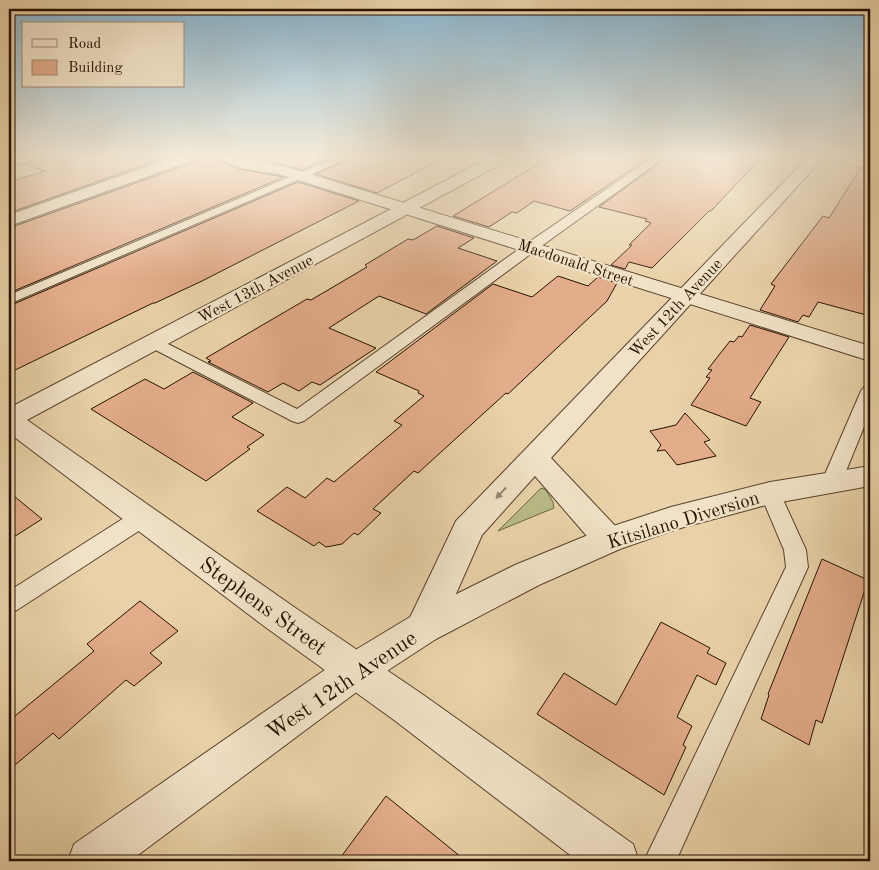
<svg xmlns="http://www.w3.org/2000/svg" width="879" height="870" viewBox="0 0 879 870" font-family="'Old Standard TT',serif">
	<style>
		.green { fill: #b8bb87; stroke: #706644 }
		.building { fill: #e3ac8a; stroke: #271100 }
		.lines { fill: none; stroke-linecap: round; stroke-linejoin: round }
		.service-casing { stroke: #58412a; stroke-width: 2 }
		.minor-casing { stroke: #58412a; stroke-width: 2 }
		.tertiary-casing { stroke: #58412a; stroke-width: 2 }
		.service { fill: #f1e2c7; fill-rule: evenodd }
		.minor { fill: #f1e2c7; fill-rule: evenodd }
		.tertiary { fill: #f1e2c7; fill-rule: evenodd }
		.oneway { fill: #96846d }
		.labels { text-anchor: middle; stroke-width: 4.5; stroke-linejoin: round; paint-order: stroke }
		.far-street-label { font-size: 16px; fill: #271100; stroke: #f1e2c7 }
		.street-label { font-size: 19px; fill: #271100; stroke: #f1e2c7 }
		.near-street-label { font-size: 22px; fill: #271100; stroke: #f1e2c7 }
	</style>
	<rect width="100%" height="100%" fill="#e9d2a9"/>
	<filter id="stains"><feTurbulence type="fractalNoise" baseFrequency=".004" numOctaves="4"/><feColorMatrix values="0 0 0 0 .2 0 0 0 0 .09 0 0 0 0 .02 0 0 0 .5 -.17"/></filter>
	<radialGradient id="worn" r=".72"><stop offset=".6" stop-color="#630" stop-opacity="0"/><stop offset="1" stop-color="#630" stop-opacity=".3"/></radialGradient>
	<polygon class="green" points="541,488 546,490 553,502 554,508 498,531"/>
	<g class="building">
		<polygon points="38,158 164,158 9,213 9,182 45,171 25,164"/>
		<polygon points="195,158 219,158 225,163 239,169 284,177 9,293 9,228 192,163"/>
		<polygon points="255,158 329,158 302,170"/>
		<polygon points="351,158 444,158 377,193 316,174"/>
		<polygon points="548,158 648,158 570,211 534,201 517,213 512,212 489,227 453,216"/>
		<polygon points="666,158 761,158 711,211 709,211 652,268 629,262 625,269 611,265 632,245 629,245 651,223 645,221 647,219 599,207"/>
		<polygon points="860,169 870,171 870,316 818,302 809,317 803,315 798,322 760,310 775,286 771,284 823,216 829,218"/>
		<polygon points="298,182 359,201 202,281 155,303 153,303 9,373 9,306"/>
		<polygon points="437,226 474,238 458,248 497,261 426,314 379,296 329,328 376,348 320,385 312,382 299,391 283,383 268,392 208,362 211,361 206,358 307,299 311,300 367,267 365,265 408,239 413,240"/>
		<polygon points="558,276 588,286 598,277 617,283 607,301 508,394 506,393 418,473 414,471 373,509 381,513 358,535 354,533 342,544 326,547 319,542 314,546 257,511 287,487 305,498 327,478 334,482 402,425 394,421 424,396 418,393 419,391 376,372 493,284 532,297"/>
		<polygon points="750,325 789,337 750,398 761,402 746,426 691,405 710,378 706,377 712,370 708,369 730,341 734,342 739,336 742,337"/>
		<polygon points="193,372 253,403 232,417 264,435 247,447 250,449 206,481 91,409 145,379 164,389"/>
		<polygon points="685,413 710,440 704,442 716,456 677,465 665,450 657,451 661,445 650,431 676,425"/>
		<polygon points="9,492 42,519 9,540"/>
		<polygon points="822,559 868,580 822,723 816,720 809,745 761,719 769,695 768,694"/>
		<polygon points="140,601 178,631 150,653 162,663 134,686 126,680 59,739 53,733 9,770 9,721 94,651 87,644"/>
		<polygon points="661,622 710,648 707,653 726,663 716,685 697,675 677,717 692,726 683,745 686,747 664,795 537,714 564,673 616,705"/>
		<polygon points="386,796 466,861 338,861"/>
	</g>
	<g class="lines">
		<g class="service-casing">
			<g id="service">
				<polygon points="20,158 36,158 9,168 9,162"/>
				<polygon points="335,158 349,158 9,304 9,295"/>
				<polygon points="652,158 664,158 536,250 304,421 298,423 292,421 146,345 144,342 146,339 158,339 297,409 526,244"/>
				<polygon points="870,386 870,412 842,481 839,486 832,488 825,486 822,481 861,391 864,387"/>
				<polygon points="770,486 777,488 780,493 806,550 808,567 676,861 644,861 786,567 784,550 760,493 763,488"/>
				<polygon points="143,509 151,511 154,517 151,523 17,610 9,613 9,591 135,511"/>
			</g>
		</g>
		<g class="minor-casing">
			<g id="minor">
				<polygon points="171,158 193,158 191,161 9,226 9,215"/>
				<polygon points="489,158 508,158 506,161 27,420 294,607 422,694 633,844 639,861 578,861 394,720 268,629 9,433 9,408"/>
				<polygon points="807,158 823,158 551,458 620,531 625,540 620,549 609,552 598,549 535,476 482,535 436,639 423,644 410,639 405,628 456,521"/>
				<polygon points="829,158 860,158 870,161 870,169 831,161"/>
			</g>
		</g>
		<g class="tertiary-casing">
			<g id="tertiary">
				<path d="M221 158H244L287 167 870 346V361L279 174C265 172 230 169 221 158Z"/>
				<polygon points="870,466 870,486 770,504 677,529 620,549 539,585 436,639 370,682 130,861 68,861 74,844 342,658 410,617 515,565 598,531 671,507 770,482"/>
			</g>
		</g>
		<use href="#service" class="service"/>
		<use href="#minor" class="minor"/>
		<use href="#tertiary" class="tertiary"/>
	</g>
	<defs><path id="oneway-solid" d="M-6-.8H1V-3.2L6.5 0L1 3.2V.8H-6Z" transform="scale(1.25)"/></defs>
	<use class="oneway" href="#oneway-solid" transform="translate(501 493) rotate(133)"/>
	<linearGradient id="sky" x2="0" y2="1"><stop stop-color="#87b5d0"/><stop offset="0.56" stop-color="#f5ebd8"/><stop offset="1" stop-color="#f5ebd8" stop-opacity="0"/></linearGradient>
	<rect width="879" height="280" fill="url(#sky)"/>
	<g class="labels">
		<g class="far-street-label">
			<text transform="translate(576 262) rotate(18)" y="6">Macdonald Street</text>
			<text transform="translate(255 288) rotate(-28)" y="6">West 13th Avenue</text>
			<text transform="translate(675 307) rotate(-47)" y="6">West 12th Avenue</text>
		</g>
		<g class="street-label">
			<text transform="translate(683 519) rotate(-17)" y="7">Kitsilano Diversion</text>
		</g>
		<g class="near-street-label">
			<text transform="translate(264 605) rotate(36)" y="8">Stephens Street</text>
			<text transform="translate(341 684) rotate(-34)" y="8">West 12th Avenue</text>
		</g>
	</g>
	<rect width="879" height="870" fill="none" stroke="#e9d2a9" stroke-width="30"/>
	<rect x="10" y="10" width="859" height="850" fill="none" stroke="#271100" stroke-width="2.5"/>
	<rect x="15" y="15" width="849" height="840" fill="none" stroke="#271100"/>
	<rect x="22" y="22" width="162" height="65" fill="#f1e2c7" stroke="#a08e77"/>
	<rect x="32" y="39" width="25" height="8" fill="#f1e2c7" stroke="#a08e77"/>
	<text x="68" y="48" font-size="15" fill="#271100">Road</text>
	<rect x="32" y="60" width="25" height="15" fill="#e3ac8a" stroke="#a08e77"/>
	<text x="68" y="72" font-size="15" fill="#271100">Building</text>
	<rect width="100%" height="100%" filter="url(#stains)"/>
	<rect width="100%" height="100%" fill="url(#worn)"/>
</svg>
